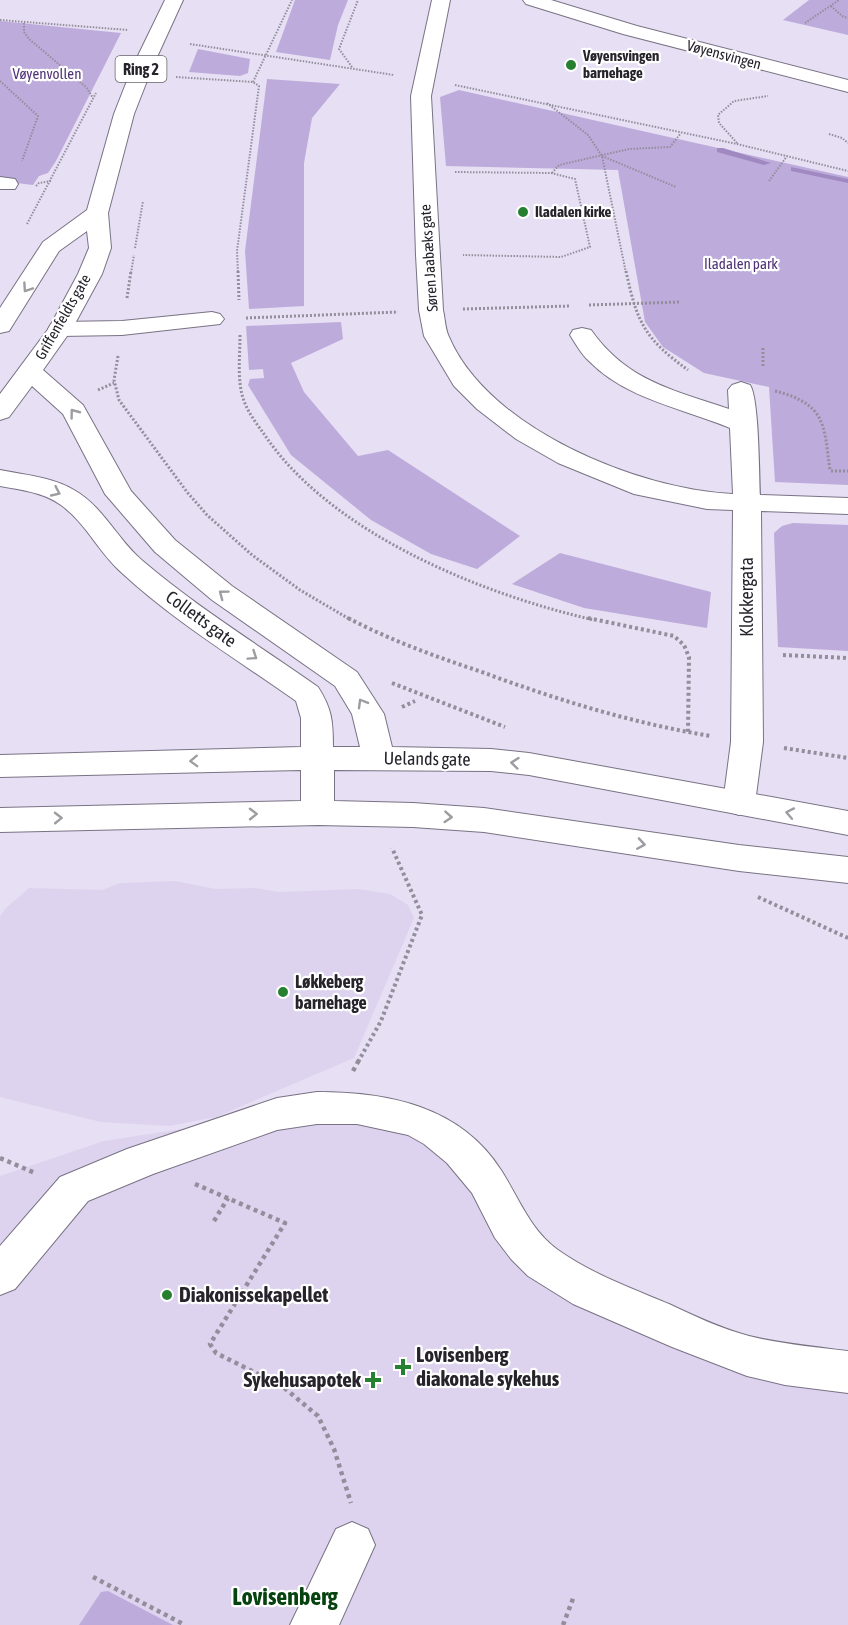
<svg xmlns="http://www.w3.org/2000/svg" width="848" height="1625" viewBox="0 0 848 1625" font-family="'Asap Condensed',sans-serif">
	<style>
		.built { fill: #ddd3ee }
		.green { fill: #bdabdb }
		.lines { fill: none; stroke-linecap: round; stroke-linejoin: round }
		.stream { fill: #a089c1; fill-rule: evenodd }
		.minor-casing { stroke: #797284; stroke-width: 2 }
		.major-casing { stroke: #797284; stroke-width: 2 }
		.path-far3 { stroke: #938d9c; stroke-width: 2; stroke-dasharray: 1.5 1.5; stroke-linecap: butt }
		.path-far2 { stroke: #938d9c; stroke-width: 3; stroke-dasharray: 2 2; stroke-linecap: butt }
		.path-far1 { stroke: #938d9c; stroke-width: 4; stroke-dasharray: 3 3; stroke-linecap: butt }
		.path { stroke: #938d9c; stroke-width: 4.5; stroke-dasharray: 4 4; stroke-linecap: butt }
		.minor { fill: #fff; fill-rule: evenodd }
		.major { fill: #fff; fill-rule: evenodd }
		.oneway { stroke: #9d9ca0 }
		.poi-dot { fill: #26802f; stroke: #fff; stroke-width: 2 }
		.labels { text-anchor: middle; stroke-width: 4.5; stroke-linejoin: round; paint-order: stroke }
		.far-street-label { font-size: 15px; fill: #26232b; stroke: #fff }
		.far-poi-label { font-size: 15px; font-weight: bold; fill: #26232b; stroke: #fff; text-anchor: start }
		.far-park-label { font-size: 15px; fill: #513276; stroke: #fff }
		.shield { fill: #fff; stroke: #67656b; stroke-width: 1.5 }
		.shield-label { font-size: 16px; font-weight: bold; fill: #26232b }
		.street-label { font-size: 18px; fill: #26232b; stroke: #fff }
		.poi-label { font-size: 18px; font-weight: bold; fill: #26232b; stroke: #fff; text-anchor: start }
		.near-poi-label { font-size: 21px; font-weight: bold; fill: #26232b; stroke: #fff; text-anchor: start }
		.near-neighbourhood-label { font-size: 24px; font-weight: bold; fill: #06430f; stroke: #fff }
	</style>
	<rect width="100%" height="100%" fill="#e7dff3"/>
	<g class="built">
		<polygon points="175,881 216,889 254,888 279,892 358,889 390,894 408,905 414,918 354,1058 216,1117 169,1126 101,1122 0,1097 0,916 6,908 29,888 102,890 120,883"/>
		<polygon points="317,1108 415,1120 587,1290 848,1372 848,1625 0,1625 0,1176 104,1141"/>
	</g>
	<g class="green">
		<polygon points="295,0 348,0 338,25 330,60 276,52"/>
		<polygon points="809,0 848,0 848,35 783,20"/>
		<polygon points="0,21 121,33 56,161 48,173 39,176 33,185 0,181"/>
		<polygon points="198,49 250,59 248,73 240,76 189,72"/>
		<polygon points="267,79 340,84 312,118 304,163 304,306 249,309 245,251"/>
		<polygon points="459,90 848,177 848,485 775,482 769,387 704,373 663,347 645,322 618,170 446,166 440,97"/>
		<polygon points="341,322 343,339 291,363 304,392 358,456 388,450 520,536 477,569 431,554 371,520 291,455 248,385 250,379 264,378 263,369 249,370 246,326"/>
		<polygon points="793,523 848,525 848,651 778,647 774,533 782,526"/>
		<polygon points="560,553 711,592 707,628 584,608 512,584"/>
		<polygon points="108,1591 173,1625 79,1625 101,1592"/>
	</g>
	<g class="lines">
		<g class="stream">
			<polygon points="717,148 723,148 771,163 764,165 717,152"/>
			<polygon points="791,167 848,179 848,183 791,171"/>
		</g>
		<g class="minor-casing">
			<g id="minor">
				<path d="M432 0H450L431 96 443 310C445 318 445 329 449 337 488 429 639 490 733 494L730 428C682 408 626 399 589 361 581 354 576 344 570 335L573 330 582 328 591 330C627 381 673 390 729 409L728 390 732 385 741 382 750 385C759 398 759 473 760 495L848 498V514L761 511 763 742 755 803 751 811 739 815 727 811 723 803 731 742 733 510 707 509 634 494 558 463 516 439 477 409 454 386 424 336 419 310 416 255 411 96Z"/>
				<polygon points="523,0 551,0 637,26 848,80 848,92 623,34 526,4"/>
				<polygon points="0,177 15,179 18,184 15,189 0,189"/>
				<polygon points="212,312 220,314 224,319 220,324 122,335 60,336 51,334 48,329 51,324 60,322 122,321"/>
				<path d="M317 1092C388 1092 460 1106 501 1170 519 1198 530 1230 558 1250 592 1274 631 1288 669 1304 694 1316 722 1329 749 1336 781 1344 815 1347 848 1351V1393L785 1385 747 1376 672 1347 573 1304 528 1276 511 1259 495 1238 472 1193 447 1163 424 1144 408 1135 357 1124H317L277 1130 153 1174 88 1201 15 1289 0 1295V1246L60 1177 127 1149 277 1098Z"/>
				<polygon points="352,1522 368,1529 375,1545 339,1625 290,1625 336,1529"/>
			</g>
		</g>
		<g class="major-casing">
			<path id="major" d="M165 0H183L152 68 134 114 108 213 111 248 102 274 72 329 43 370 83 405 131 491 175 540 232 586 357 672 384 714 392 747 491 749 529 753 848 811V835L529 775 491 771 334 770V801L413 803 484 808 739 845 848 857V883L739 871 484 832 413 827 318 825 0 832V808L301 801V770L0 777V755L301 747V718L296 701C238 660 175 622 122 573 99 553 86 523 61 505 43 492 21 490 0 486V470C25 475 52 477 74 490 104 507 118 541 144 562 198 608 260 646 318 687 332 709 333 721 333 747H360L352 714 335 686 212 600 155 552 105 494 63 414 32 386 9 417 0 420V394L49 328 78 274 89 248 87 231 59 251 9 331 0 333V308L43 242 87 210 114 114 132 68Z"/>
		</g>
		<g class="path-far3">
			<polyline points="831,6 842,16 848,18"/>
			<polyline points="0,20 128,30"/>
			<polyline points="24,23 24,32 29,39 86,87 93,98"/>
			<polyline points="805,23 839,0"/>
			<polyline points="190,44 394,75"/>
			<polyline points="352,67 339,49 358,0"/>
			<polyline points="176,77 253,82 259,86 237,251 238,273"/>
			<polyline points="0,81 38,116 22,161"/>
			<polyline points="253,82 292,0"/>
			<polyline points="455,85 737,144 848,171"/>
			<polyline points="547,103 588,135 602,156 626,273"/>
			<polyline points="829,134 842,138 848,143"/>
			<polyline points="737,143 719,123 718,115 734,101 768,96"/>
			<polyline points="602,156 676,187"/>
			<polyline points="455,172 551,173 575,179 590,247 561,257 463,255"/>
			<polyline points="552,173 559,165 629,149 670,147 681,133"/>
			<polyline points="769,181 787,156"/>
			<polyline points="36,186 39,183 51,181"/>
			<polyline points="27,224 96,93"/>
			<polyline points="135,248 143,201"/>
			<polyline points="131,273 134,255"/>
		</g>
		<g class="path-far2">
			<polyline points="238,271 239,300"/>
			<path d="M626 271C637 323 645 339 688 370"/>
			<polyline points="127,298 131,271"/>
			<polyline points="589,305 680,302"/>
			<polyline points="463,309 570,306"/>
			<polyline points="246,318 398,312"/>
			<path d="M240 335C240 356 237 379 243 398 247 411 256 423 264 434 330 533 481 594 594 620"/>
			<polyline points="763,348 763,368"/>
			<polyline points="118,356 114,380 119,400 187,492 207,515 252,555 300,590 351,620"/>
			<polyline points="98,390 114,383"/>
			<path d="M775 391C826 404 824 424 830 471"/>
			<polyline points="831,471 848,471"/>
		</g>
		<g class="path-far1">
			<path d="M348 618C390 640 434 656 479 671 555 699 631 723 711 736"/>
			<polyline points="588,618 674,636 684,645 689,657 688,733"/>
			<polyline points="783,655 848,658"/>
			<polyline points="392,683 505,727"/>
			<polyline points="402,707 415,701"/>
			<polyline points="784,748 848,758"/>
			<polyline points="758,897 848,938"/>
			<polyline points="358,1062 381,1021 422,915 392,848"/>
		</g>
		<g class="path">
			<polyline points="353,1071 359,1060"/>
			<polyline points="0,1158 35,1173"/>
			<polyline points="195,1184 285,1223 210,1344 216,1353 282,1386 318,1416 334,1449 351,1503"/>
			<polyline points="214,1221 228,1198"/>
			<polyline points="93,1577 185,1625"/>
			<polyline points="563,1625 574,1596"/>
		</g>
		<use href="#minor" class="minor"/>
		<use href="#major" class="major"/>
	</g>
	<defs><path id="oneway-chevron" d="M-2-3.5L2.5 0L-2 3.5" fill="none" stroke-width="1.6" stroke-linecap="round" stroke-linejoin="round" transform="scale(1.5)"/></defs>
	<g class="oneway">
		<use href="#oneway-chevron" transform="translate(27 288) rotate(124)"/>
		<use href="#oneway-chevron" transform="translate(74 413) rotate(-127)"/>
		<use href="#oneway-chevron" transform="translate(56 492) rotate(25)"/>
		<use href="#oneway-chevron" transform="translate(223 594) rotate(-143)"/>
		<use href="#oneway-chevron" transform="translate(253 656) rotate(34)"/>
		<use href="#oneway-chevron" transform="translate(362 703) rotate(-120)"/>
		<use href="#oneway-chevron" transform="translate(194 761) rotate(178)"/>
		<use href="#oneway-chevron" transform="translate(515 763) rotate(-174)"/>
		<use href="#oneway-chevron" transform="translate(790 813) rotate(-169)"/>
		<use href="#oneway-chevron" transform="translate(253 814) rotate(-1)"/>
		<use href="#oneway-chevron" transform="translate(448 817) rotate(4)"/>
		<use href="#oneway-chevron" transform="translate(58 818) rotate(-1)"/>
		<use href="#oneway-chevron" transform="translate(641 844) rotate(9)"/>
	</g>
	<g class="poi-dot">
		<circle cx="571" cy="65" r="6"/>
		<circle cx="523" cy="212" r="6"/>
		<circle cx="283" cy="992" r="6"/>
		<circle cx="167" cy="1295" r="6"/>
		<path d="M400 1358h6v6h6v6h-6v6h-6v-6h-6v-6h6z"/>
		<path d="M370 1371h6v6h6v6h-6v6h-6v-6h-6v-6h6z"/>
	</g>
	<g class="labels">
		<g class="far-street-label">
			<text transform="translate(724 55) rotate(15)" y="5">Vøyensvingen</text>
			<text transform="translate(429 258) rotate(-94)" y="5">Søren Jaabæks gate</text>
			<text transform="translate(63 317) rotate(-60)" y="5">Griffenfeldts gate</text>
		</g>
		<g class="far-poi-label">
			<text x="583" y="61">Vøyensvingen<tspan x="583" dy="17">barnehage</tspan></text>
			<text x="535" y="217">Iladalen kirke</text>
		</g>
		<g class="far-park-label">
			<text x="47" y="79">Vøyenvollen</text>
			<text x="741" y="269">Iladalen park</text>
		</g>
		<rect class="shield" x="115.5" y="56" width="51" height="26" rx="4.5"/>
		<g class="shield-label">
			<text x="141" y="75">Ring 2</text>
		</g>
		<g class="street-label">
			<text transform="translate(747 597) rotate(-90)" y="6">Klokkergata</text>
			<text transform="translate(201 619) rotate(36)" y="6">Colletts gate</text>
			<text transform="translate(427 759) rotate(1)" y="6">Uelands gate</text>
		</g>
		<g class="poi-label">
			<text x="295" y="988">Løkkeberg<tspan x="295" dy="21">barnehage</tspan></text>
		</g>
		<g class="near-poi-label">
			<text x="179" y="1302">Diakonissekapellet</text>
			<text x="416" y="1362">Lovisenberg<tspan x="416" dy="24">diakonale sykehus</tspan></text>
			<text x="361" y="1387" text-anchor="end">Sykehusapotek</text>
		</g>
		<g class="near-neighbourhood-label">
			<text x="285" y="1605">Lovisenberg</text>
		</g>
	</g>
</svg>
